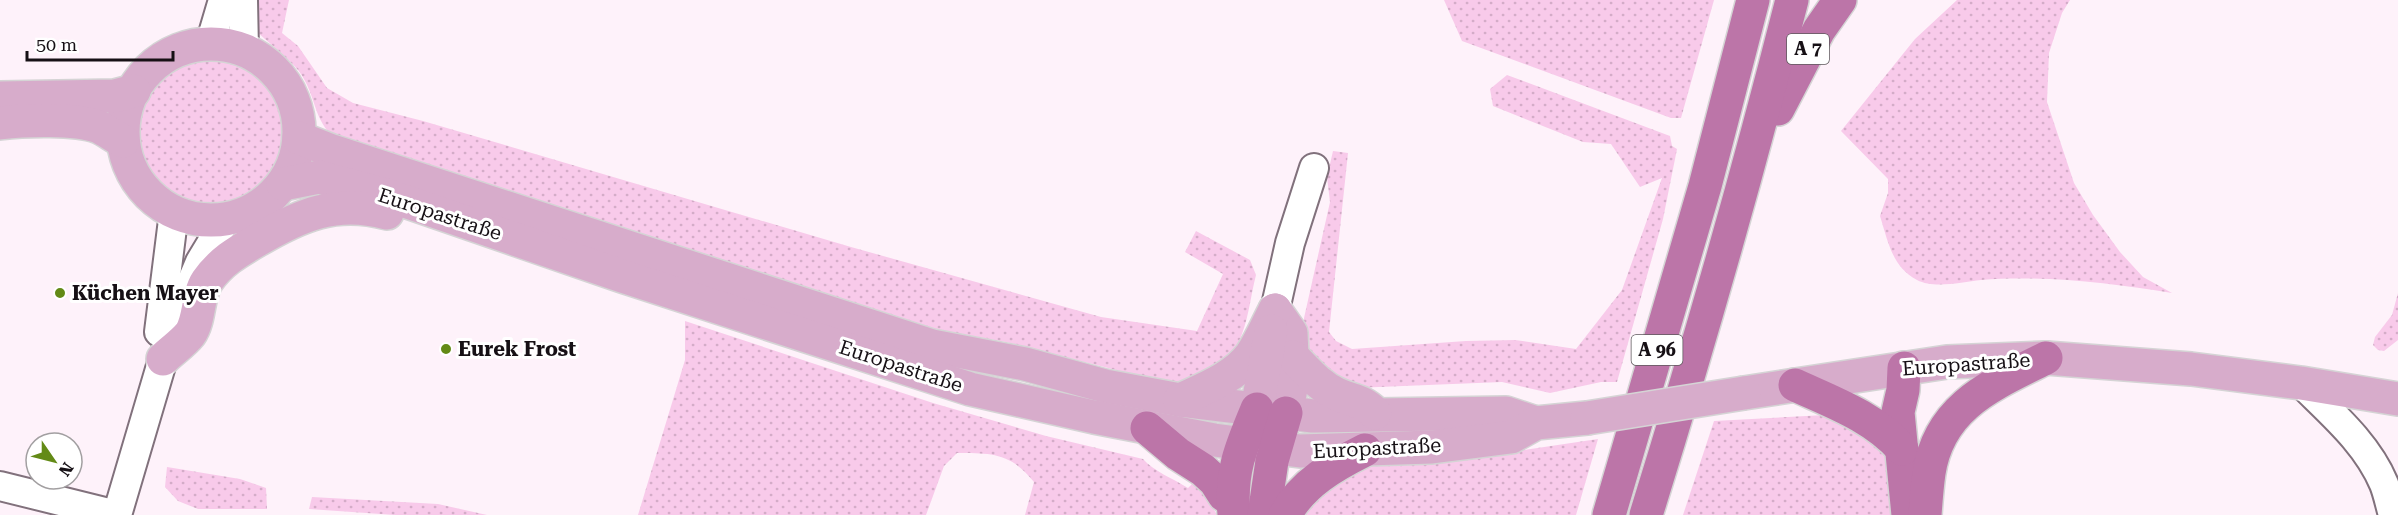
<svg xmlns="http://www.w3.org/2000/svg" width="2398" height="515" viewBox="0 0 2398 515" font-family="'Roboto Serif',serif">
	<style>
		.grass { fill: url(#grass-dots) }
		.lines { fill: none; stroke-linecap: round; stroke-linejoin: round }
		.minor-casing { stroke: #81717c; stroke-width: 32 }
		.major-casing { stroke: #d5d4d5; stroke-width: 36 }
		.highway-casing { stroke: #d5d4d5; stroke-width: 36 }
		.minor { stroke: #fff; stroke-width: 28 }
		.major { stroke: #d7accb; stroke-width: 33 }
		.highway { stroke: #bc75a8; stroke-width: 33 }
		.major-bridge-casing { stroke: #d5d4d5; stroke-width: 36; stroke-linecap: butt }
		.major-bridge { stroke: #d7accb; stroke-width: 33 }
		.poi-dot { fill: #638a16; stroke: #fff; stroke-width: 2 }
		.labels { text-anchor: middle; stroke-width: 6; stroke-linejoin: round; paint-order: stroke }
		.shield { fill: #fff; stroke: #5c585b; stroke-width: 1.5 }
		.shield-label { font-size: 18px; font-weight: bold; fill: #161015 }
		.street-label { font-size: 20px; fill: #161015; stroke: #fff }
		.poi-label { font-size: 20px; font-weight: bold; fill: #161015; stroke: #fff; text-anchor: start }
	</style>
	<defs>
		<pattern id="grass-dots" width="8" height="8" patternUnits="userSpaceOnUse" patternTransform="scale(1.5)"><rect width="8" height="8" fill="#f8caea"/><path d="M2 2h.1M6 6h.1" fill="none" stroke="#d4acc8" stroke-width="1.8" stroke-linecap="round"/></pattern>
	</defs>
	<rect width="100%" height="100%" fill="#fef2fa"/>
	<g class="grass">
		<path d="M252 0H289L282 33 298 46 327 88 353 103 423 121 851 247 1101 317 1197 331 1223 274 1185 252 1196 231 1250 260 1256 275C1251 294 1249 315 1242 334 1234 360 1201 381 1174 383 1168 383 1161 381 1155 380L1006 342 939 330 344 144C311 126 319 97 298 70 285 55 267 42 253 28Z"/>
		<polygon points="1444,0 1714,0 1681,118 1671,118 1462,41"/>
		<path d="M1957 0H2070L2062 13 2049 53 2047 102 2074 183 2093 215 2120 252 2143 277 2172 293C2111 283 2043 275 1981 280 1962 282 1934 289 1917 280 1892 267 1888 241 1880 216L1888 193V179L1841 131 1915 39Z"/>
		<circle cx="211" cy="132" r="77"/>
		<polygon points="1507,75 1670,136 1672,146 1677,149 1663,219 1617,382 1601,382 1550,393 1502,382 1354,388 1310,358 1302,327 1330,202 1327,177 1333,151 1348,153 1329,332 1336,341 1352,349 1466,341 1515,340 1576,349 1622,290 1662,178 1640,187 1611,144 1583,142 1493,106 1490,89"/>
		<polygon points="2398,293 2398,340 2384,351 2378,350 2373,345 2375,337 2392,315"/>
		<path d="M685 321 933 403 1046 436 1143 459C1153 471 1174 479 1188 488L1194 482 1203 490 1217 515H1025L1034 482C1011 453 992 453 957 453L944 466 926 515H638L685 360Z"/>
		<polygon points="1825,415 1866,432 1892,463 1899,515 1683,515 1714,421"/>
		<polygon points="1598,439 1576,515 1295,515 1316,489 1368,464 1510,452"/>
		<polygon points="167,467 240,479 266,488 267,509 198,509 178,501 165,487"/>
		<polygon points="312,497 438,504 487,515 395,515 309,509"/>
	</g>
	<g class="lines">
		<g class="minor-casing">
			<g id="minor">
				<polyline points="243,0 244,50"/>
				<polyline points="210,44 223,0"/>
				<polyline points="1275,310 1290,243 1314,168"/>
				<polyline points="159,332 174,212"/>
				<path d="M2301 383C2331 413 2367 443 2384 484 2388 494 2390 505 2393 515"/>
				<polyline points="0,486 117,515"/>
				<polyline points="117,515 163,359 189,288 200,262 226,219"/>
			</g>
		</g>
		<g class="major-casing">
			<g id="major">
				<circle cx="211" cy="132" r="88"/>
				<polyline points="0,98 115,96 134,91"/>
				<path d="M0 123C24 120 76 118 99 127 107 131 115 137 123 141"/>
				<polyline points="299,138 332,151 932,346 1025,364 1105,386 1180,400 1313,416 1506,413 1536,423"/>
				<polyline points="283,184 319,177 393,197 622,276 970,389 1094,417 1214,440 1300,451 1432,447 1511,437 1536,423 1587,418"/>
				<polyline points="1275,310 1291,333 1293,379 1286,413"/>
				<path d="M1293 357C1307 371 1319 386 1337 394 1354 402 1360 399 1375 413"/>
				<path d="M163 359C171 351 183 343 190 334 200 320 197 296 207 281 220 262 237 252 256 241 300 215 336 199 387 213"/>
				<polyline points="1744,393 1947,362 2046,358 2191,369 2301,383 2398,399"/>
				<path d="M1180 400C1204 389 1235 377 1251 355 1260 342 1267 325 1275 310"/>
				<polyline points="1257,409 1271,331"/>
			</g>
		</g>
		<g class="highway-casing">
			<g id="highway">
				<polyline points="1778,109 1819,30 1840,0"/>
				<polyline points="1904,368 1903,390 1898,412 1908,515"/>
				<path d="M1795 385C1832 402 1874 417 1902 449"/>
				<polyline points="1147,428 1178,454 1203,470 1215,481 1224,495 1232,500"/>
				<path d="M1234 514C1230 472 1241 447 1257 409"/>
				<polyline points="1264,515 1272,461 1286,413"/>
				<path d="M1285 515C1303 483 1333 466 1365 450"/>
				<polyline points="1609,515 1705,186 1753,0"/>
				<path d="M1646 515C1699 345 1748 173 1792 0"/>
				<path d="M1925 515C1926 501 1927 487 1929 473 1939 406 1992 385 2046 358"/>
			</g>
		</g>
		<use href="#minor" class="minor"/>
		<use href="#major" class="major"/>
		<use href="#highway" class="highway"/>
		<g class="major-bridge-casing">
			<polyline id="major-bridge" points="1587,418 1744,393"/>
		</g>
		<use href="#major-bridge" class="major-bridge"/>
	</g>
	<g class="poi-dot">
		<circle cx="60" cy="293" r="6"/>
		<circle cx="446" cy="349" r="6"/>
	</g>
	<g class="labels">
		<g class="shield">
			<rect x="1787" y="34" width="42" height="30" rx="4.5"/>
			<rect x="1631.5" y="335" width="51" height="30" rx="4.5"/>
		</g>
		<g class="shield-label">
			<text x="1808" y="55">A 7</text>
			<text x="1657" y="356">A 96</text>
		</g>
		<g class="street-label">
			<text transform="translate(440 214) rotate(18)" y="7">Europastraße</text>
			<text transform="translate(1966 364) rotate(-4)" y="7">Europastraße</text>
			<text transform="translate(901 366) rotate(18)" y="7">Europastraße</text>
			<text transform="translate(1377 448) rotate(-3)" y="7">Europastraße</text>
		</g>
		<g class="poi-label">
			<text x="72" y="300">Küchen Mayer</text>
			<text x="458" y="356">Eurek Frost</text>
		</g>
	</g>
	<g transform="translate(54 461) rotate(125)"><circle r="28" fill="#ffffff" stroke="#a29fa1" stroke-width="1.5"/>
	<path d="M0-4.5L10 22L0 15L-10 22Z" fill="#638a16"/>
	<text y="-9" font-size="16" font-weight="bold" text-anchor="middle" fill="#161015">N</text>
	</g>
	<path d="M27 51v9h146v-9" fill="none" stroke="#161015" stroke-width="3"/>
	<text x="36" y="51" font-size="18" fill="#161015" stroke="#ffffff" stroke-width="4.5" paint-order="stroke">50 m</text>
</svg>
